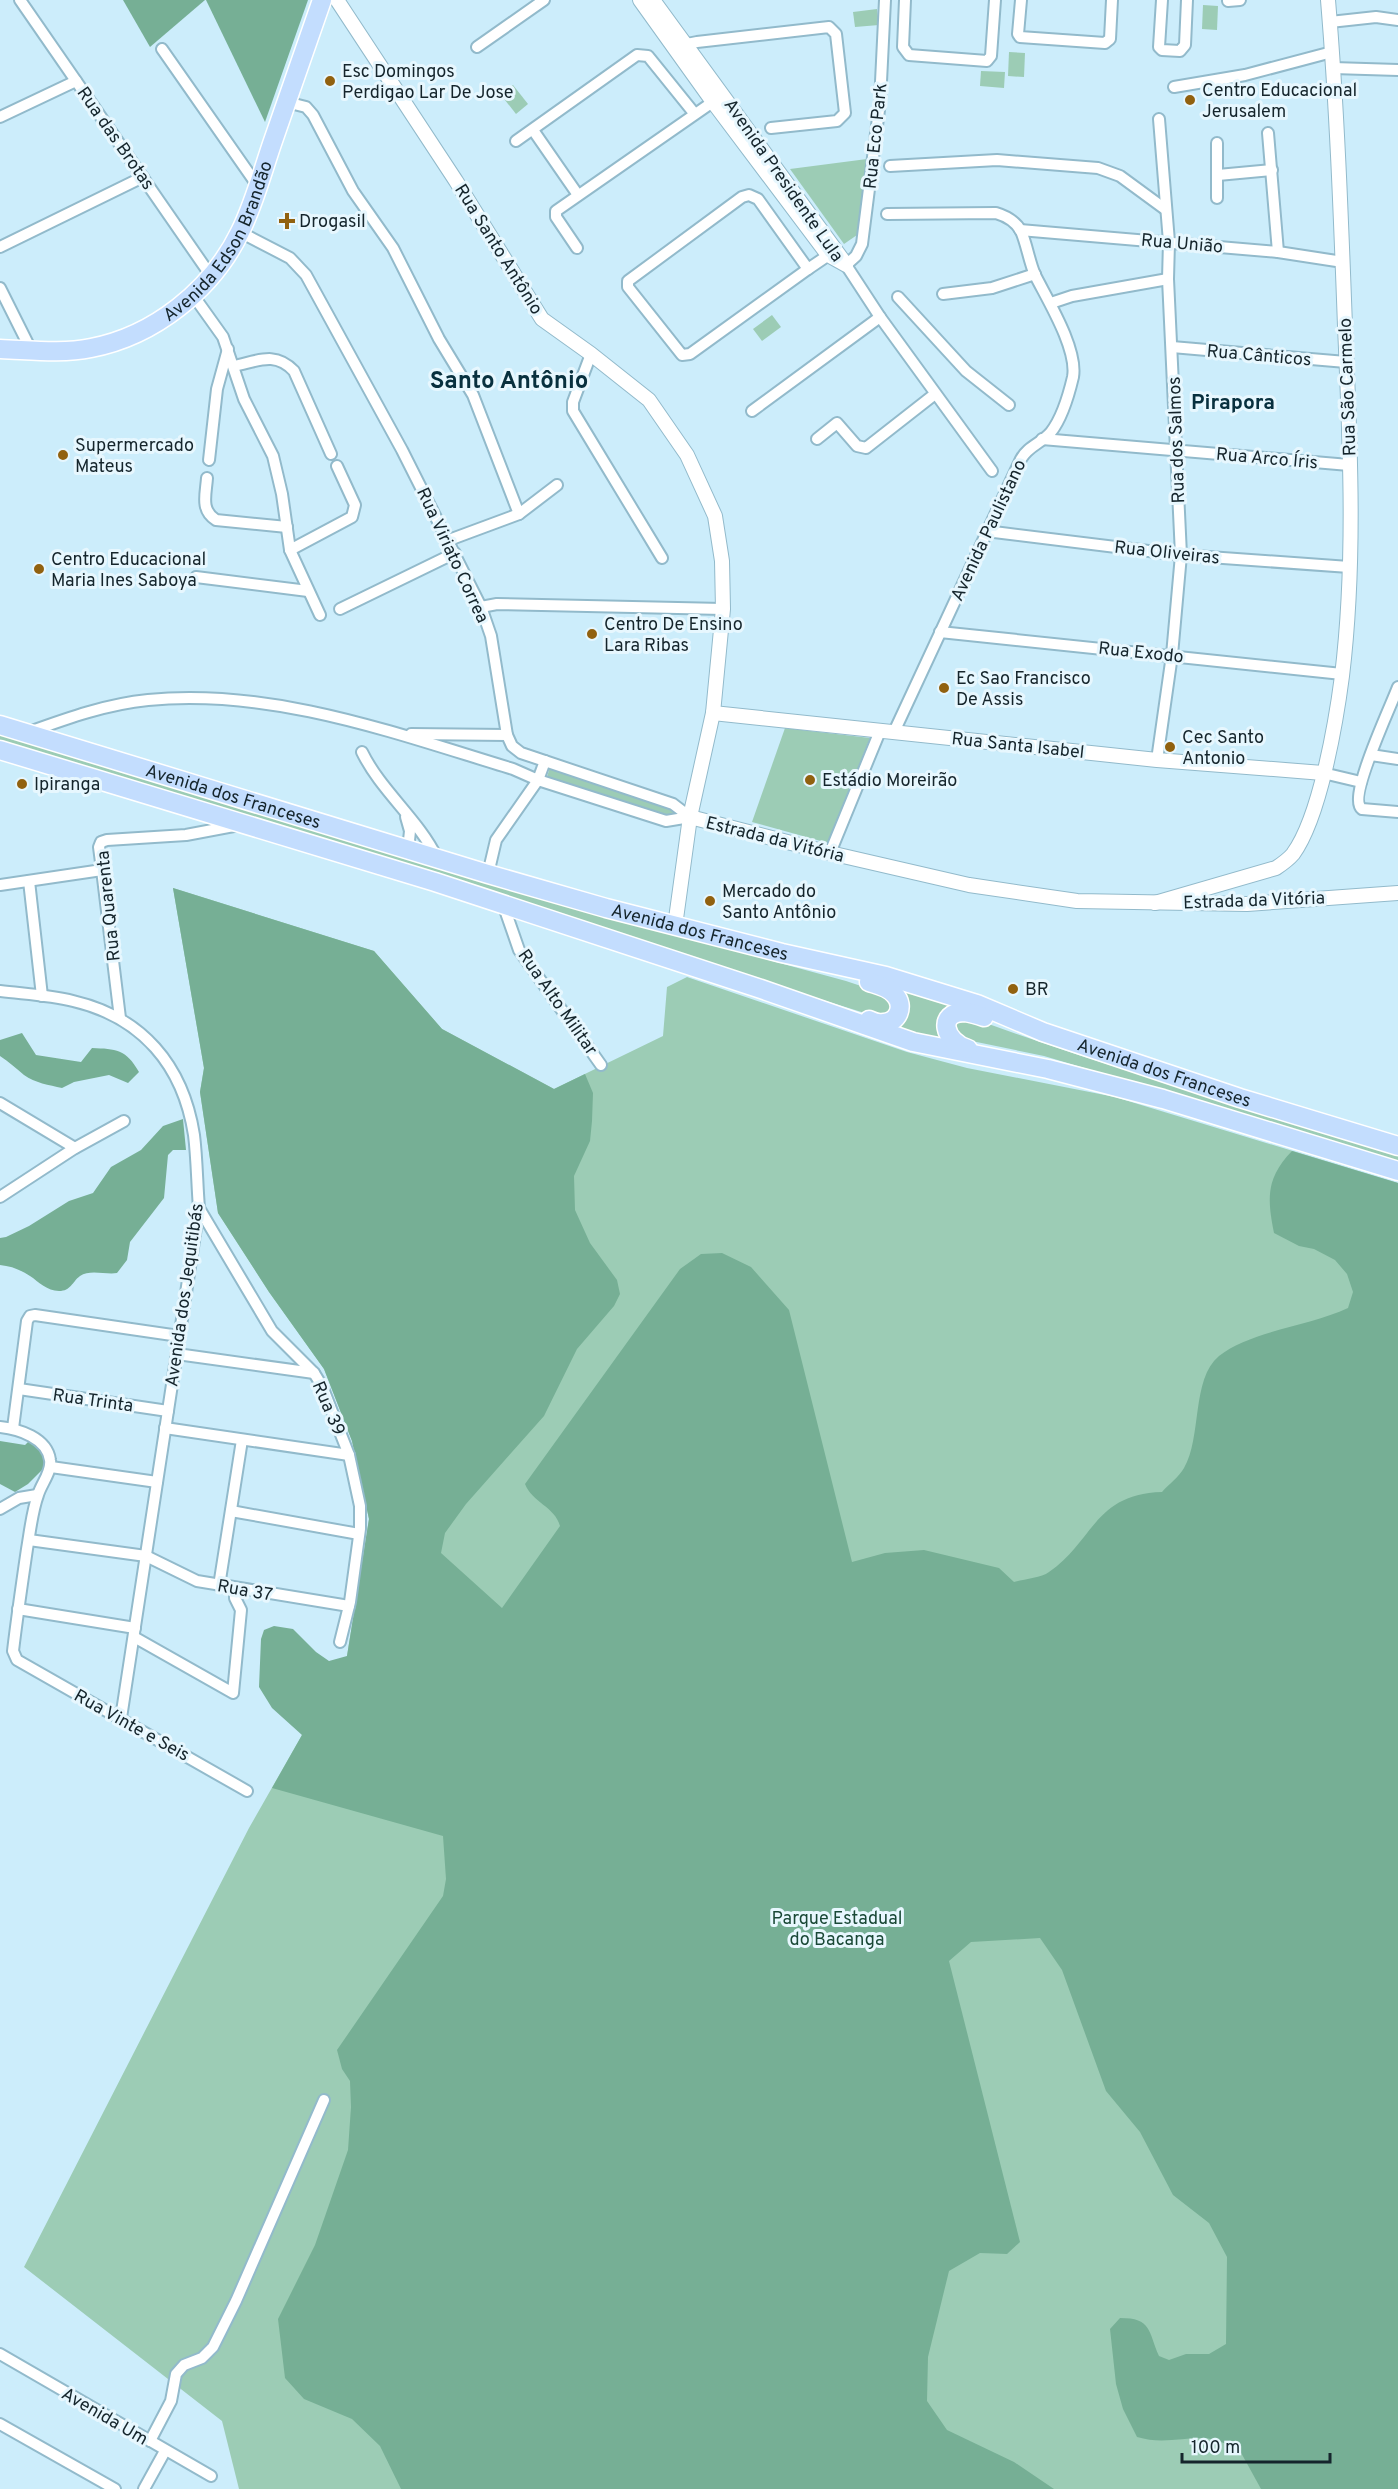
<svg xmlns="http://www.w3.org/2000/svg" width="1398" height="2489" viewBox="0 0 1398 2489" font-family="Overpass,sans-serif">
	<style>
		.green { fill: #9cccb5 }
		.forest { fill: #76af95 }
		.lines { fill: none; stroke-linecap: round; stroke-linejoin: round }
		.minor-casing { stroke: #92bacb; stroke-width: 14 }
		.tertiary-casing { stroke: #92bacb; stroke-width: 16 }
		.primary-casing { stroke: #fff; stroke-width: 21 }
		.minor { stroke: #fff; stroke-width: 10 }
		.tertiary { stroke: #fff; stroke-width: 14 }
		.primary { stroke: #c3ddfe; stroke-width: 18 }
		.poi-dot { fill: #91610f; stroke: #e7f7fe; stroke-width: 2 }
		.labels { text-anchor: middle; stroke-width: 6; stroke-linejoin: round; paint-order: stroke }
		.poi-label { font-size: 18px; fill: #15252c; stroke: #e7f7fe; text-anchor: start }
		.street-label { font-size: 18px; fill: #15252c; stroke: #e7f7fe }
		.park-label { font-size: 18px; fill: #194836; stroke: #e7f7fe }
		.quarter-label { font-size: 21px; font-weight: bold; fill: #08303e; stroke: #e7f7fe }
		.district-label { font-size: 24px; font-weight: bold; fill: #08303e; stroke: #e7f7fe }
	</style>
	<rect width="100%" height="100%" fill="#ccedfb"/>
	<g class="green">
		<polygon points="1203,5 1218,6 1217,30 1202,29"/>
		<polygon points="877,9 879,25 855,27 853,12"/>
		<polygon points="1009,52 1025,53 1024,77 1008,76"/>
		<polygon points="981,71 1005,72 1004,88 980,86"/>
		<polygon points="513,85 528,104 516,114 501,95"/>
		<polygon points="867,159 857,235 844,244 790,169"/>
		<polygon points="772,315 781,327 762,341 753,329"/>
		<polygon points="785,728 870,738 828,843 752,822"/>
		<polygon points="0,734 522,893 846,981 882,993 891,1000 890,1014 871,1015 0,744"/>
		<polygon points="550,767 680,810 678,818 547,777"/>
		<polygon points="173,888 374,951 442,1029 554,1089 663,1036 667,987 687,977 907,1052 967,1068 1115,1097 1398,1183 1398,2489 239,2489 222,2421 24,2267 249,1828 347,1656 369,1519 352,1441 324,1369 269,1292 218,1213 200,1092 204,1068"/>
		<path d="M898 986 963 1005 946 1045 895 1030C912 1012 914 1007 898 986Z"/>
		<path d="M972 1018C1111 1069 1256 1109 1398 1152V1161L1044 1056 962 1039 954 1031 956 1022Z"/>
	</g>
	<g class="forest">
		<polygon points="123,0 205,0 150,47"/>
		<polygon points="206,0 308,0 265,122"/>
		<path d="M173 888 374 951 442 1029 554 1089 585 1074 593 1093 592 1121 590 1141 574 1176 575 1210 590 1243 617 1280 620 1294 614 1306 577 1349 544 1416 466 1504 445 1533 441 1553 502 1608 560 1526C555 1507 532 1502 525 1484L680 1269 701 1254 722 1253 751 1267 789 1310 852 1562 885 1553 924 1550 999 1568 1014 1582C1024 1579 1041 1578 1049 1572 1094 1541 1094 1494 1162 1492 1168 1485 1179 1477 1184 1468 1202 1438 1191 1379 1219 1356 1250 1331 1310 1326 1348 1308L1353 1292 1347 1274 1335 1260 1314 1249 1299 1246 1274 1233C1267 1198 1266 1178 1292 1151L1398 1183V2489H1261L1239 2449C1228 2445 1214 2438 1203 2438 1180 2438 1160 2444 1137 2437L1123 2409 1116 2384 1110 2329 1120 2318C1152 2318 1148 2331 1159 2356L1169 2360 1186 2354H1209L1226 2344 1227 2257 1209 2223 1173 2195 1140 2132 1106 2091 1062 1970 1040 1938 971 1942 949 1961 1020 2242 1007 2254 980 2253 949 2271 928 2357 927 2401 947 2430 1014 2462 1054 2489H401L380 2446 352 2419 304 2399 285 2378 278 2319 315 2245 348 2150 351 2107 350 2081 342 2069 337 2050 443 1896 446 1879 443 1836 272 1788 302 1735 272 1708 259 1687 261 1639 264 1630 274 1626 293 1629 316 1652 329 1661 347 1656 369 1519 352 1441 324 1369 269 1292 218 1213 200 1092 204 1068Z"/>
		<path d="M22 1033 36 1055 81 1062 92 1048C116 1049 126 1049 139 1072L128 1083 109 1075 74 1082 62 1088C49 1085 35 1083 24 1075 16 1068 9 1062 0 1056V1040Z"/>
		<path d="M183 1119 186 1150H173L168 1155 164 1198 130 1242 127 1260 117 1273C106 1275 90 1269 80 1276 72 1282 71 1291 59 1291 47 1291 39 1282 30 1276 21 1270 11 1266 0 1265V1238L6 1237 29 1226 69 1201 93 1193 111 1167 141 1150 163 1126Z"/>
		<path d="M30 1440C41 1447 45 1454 44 1468L28 1484 15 1492 0 1484V1441L25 1445Z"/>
	</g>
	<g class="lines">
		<g class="minor-casing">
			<g id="minor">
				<polyline points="20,0 211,276"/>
				<polyline points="885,0 880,102 862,244 856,256 846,265 880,317 992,471"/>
				<polyline points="905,0 903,47 909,55 987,61 991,56 995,0"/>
				<polyline points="1021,0 1018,34 1020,37 1105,43 1110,39 1112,0"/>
				<polyline points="1162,0 1159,47 1162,50 1180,51 1185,45 1187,0"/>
				<polyline points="1228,1 1240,0"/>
				<polyline points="1330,22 1376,17 1398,20"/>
				<polyline points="477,47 544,0"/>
				<polyline points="682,48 687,44 697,42 829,27 836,34 845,113 837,121 771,128"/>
				<polyline points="162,49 257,185"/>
				<polyline points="1333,68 1398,70"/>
				<polyline points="1174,87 1245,75 1332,52"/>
				<polyline points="286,102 306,107 313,115 353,191 393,248 439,339 473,395 519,514"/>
				<polyline points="0,117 76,81"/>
				<polyline points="533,130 578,195"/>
				<polyline points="1268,133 1278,252"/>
				<polyline points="516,141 637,55 648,56 694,113"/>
				<polyline points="890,166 997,160 1098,168 1120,176 1165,209"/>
				<polyline points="1218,175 1272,170"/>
				<polygon points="749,195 758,199 808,269 690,354 682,355 628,287 628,281 742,197"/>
				<polyline points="1217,198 1217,143"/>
				<path d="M887 214 996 213C1006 216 1016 222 1021 231 1027 245 1029 261 1035 275 1047 299 1078 349 1073 377 1069 394 1062 418 1051 432 1042 443 1028 446 1021 459L894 732"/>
				<polyline points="1020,230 1278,252 1343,262"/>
				<polyline points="240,232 290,258 306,275 402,450 481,607 491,636 507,735 512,746 521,753 673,804 690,817"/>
				<polyline points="0,247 143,177"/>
				<polyline points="577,248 556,217 556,211 717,99"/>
				<polyline points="808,269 833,252"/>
				<polyline points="0,288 31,350"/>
				<polyline points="943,294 992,288 1035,274"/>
				<polyline points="193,295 223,337 244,399 273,456 282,494 290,550 320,615"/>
				<polyline points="898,297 966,371 1009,405"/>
				<polyline points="1051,303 1072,296 1168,279"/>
				<polyline points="1172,347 1346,362"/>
				<polyline points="591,354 573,402 573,411 662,558"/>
				<path d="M234 366C258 361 275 351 294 371L331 454"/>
				<polyline points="752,411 880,317"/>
				<polyline points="817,439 837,423 857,446 866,448 935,394"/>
				<polyline points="1042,439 1349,465"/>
				<polyline points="209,460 217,389 228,349"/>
				<path d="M207 478C206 494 200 510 216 520L287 527"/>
				<polyline points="986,531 1181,555 1349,567"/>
				<polyline points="449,540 519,514 557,485"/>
				<polyline points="290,550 352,517 355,505 337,466"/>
				<polyline points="196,577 308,591"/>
				<polyline points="481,607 497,604 723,609"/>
				<polyline points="340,609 455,553"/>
				<polyline points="940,632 1342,674"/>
				<path d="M1398 687C1391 706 1347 798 1362 809L1398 812"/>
				<path d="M29 732C68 718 107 704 148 700 274 688 394 733 513 769L538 780 666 821 690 817"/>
				<polyline points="411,734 507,735"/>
				<path d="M362 752C381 791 418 819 437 858"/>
				<polyline points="1371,755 1398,759"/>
				<polyline points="1157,760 1172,655 1181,555 1168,279 1169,242 1159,119"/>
				<polyline points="1323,773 1361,782"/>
				<polyline points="406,817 410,831 408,850"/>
				<polyline points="830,853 880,731"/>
				<polyline points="488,874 496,840 538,780 545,761"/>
				<polyline points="29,881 42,996"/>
				<polyline points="0,885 102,870"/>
				<polyline points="503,904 519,950 601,1065"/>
				<path d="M0 991C24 994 49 995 73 1001 142 1017 183 1065 194 1135 197 1159 197 1184 199 1208L121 1718"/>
				<polyline points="120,1018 102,870 99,847 101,842 107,840 186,835 239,825"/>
				<polyline points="0,1103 75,1148"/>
				<polyline points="0,1197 75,1148 124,1121"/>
				<polyline points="199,1208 272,1331 314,1373 322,1386 349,1455 360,1506 360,1529 350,1602 340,1642"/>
				<polyline points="177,1354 314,1373"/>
				<polyline points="19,1389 168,1411"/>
				<path d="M0 1427C19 1429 47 1438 50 1460 52 1472 41 1484 38 1495 32 1511 30 1532 27 1549 22 1583 17 1617 13 1651L17 1660 247 1791"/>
				<polyline points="13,1428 27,1321 30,1316 35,1315 179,1336"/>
				<polyline points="165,1428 349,1455"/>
				<polyline points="51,1467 157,1482"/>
				<polyline points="0,1509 19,1498 37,1495"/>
				<polyline points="231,1511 359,1534"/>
				<polyline points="29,1540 146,1556 197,1581 349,1606"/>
				<polyline points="219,1586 242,1440"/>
				<polyline points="18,1609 135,1628"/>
				<polyline points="134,1637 233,1693 241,1610 235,1598 235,1589"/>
				<polyline points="0,2354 211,2476"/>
				<polyline points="0,2424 115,2489"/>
				<polyline points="150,2441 171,2401 176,2374 184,2365 202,2358 213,2347 236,2301 324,2100"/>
				<polyline points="144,2489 165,2451"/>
			</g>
		</g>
		<g class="tertiary-casing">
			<g id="tertiary">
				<polyline points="337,0 456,181 542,319 591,354 649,400 687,455 715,516 722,561 723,609 713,713 690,817 675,926"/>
				<polyline points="640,0 713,102 828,255 846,265"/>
				<polyline points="653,0 845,263"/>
				<polyline points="713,713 1157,760 1323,773"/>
				<polyline points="690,817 830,853 969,885 1077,901 1247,904 1398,893"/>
				<path d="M1155 903 1276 868C1282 864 1288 860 1293 854 1320 817 1336 722 1342 676 1356 561 1350 442 1345 326 1341 218 1337 108 1328 0"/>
			</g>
		</g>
		<g class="primary-casing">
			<g id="primary">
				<path id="s1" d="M0 349C30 350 62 354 91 348 154 336 212 290 240 232 255 202 263 169 274 138 290 92 306 46 322 0"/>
				<path id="s2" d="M0 725 488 874 606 908 782 953 886 976 977 1004 1043 1032 1240 1098 1398 1146"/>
				<polyline points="0,750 435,882 761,989 913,1042 1048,1069 1163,1099 1398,1171"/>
				<path d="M869 1020C873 1022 878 1024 883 1023 898 1023 905 1006 895 995 889 987 878 985 869 982"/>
				<path d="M968 1049C944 1042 936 1012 965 1012 971 1013 978 1015 984 1017"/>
			</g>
		</g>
		<use href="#minor" class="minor"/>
		<use href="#tertiary" class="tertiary"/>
		<use href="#primary" class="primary"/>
	</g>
	<g class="poi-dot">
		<circle cx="330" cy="81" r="6"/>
		<circle cx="1190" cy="100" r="6"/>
		<path d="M284 212h6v6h6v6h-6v6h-6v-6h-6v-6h6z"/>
		<circle cx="63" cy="455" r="6"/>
		<circle cx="39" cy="569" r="6"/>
		<circle cx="592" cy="634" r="6"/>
		<circle cx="944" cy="688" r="6"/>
		<circle cx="1170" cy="747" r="6"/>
		<circle cx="810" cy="780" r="6"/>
		<circle cx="22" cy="784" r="6"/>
		<circle cx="710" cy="901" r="6"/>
		<circle cx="1013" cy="989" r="6"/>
	</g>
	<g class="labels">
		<g class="poi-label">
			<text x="342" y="77">Esc Domingos<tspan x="342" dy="21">Perdigao Lar De Jose</tspan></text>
			<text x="1202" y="96">Centro Educacional<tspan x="1202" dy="21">Jerusalem</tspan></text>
			<text x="299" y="227">Drogasil</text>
			<text x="75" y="451">Supermercado<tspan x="75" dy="21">Mateus</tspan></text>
			<text x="51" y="565">Centro Educacional<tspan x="51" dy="21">Maria Ines Saboya</tspan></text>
			<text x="604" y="630">Centro De Ensino<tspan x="604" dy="21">Lara Ribas</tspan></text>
			<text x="956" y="684">Ec Sao Francisco<tspan x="956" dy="21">De Assis</tspan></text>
			<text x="1182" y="743">Cec Santo<tspan x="1182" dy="21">Antonio</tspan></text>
			<text x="822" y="786">Estádio Moreirão</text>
			<text x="34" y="790">Ipiranga</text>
			<text x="722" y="897">Mercado do<tspan x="722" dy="21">Santo Antônio</tspan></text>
			<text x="1025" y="995">BR</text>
		</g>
		<g class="street-label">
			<text transform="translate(875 136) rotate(-84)" y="6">Rua Eco Park</text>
			<text transform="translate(116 138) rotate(55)" y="6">Rua das Brotas</text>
			<text transform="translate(784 180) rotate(55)" y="6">Avenida Presidente Lula</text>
			<text dy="6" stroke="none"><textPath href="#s1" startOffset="267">Avenida Edson Brandão</textPath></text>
			<text transform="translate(1182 243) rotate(5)" y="6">Rua União</text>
			<text transform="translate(499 249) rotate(58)" y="6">Rua Santo Antônio</text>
			<text transform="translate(1259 355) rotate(5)" y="6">Rua Cânticos</text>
			<text transform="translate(1347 387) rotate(-92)" y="6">Rua São Carmelo</text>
			<text transform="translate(1176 440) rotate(-92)" y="6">Rua dos Salmos</text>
			<text transform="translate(1267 458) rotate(5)" y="6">Rua Arco Íris</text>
			<text transform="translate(988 530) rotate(-65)" y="6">Avenida Paulistano</text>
			<text transform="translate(1167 552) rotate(6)" y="6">Rua Oliveiras</text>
			<text transform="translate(453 555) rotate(65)" y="6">Rua Viriato Correa</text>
			<text transform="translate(1141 652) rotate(6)" y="6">Rua Exodo</text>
			<text transform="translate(1018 745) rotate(6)" y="6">Rua Santa Isabel</text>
			<text dy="6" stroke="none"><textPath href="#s2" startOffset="244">Avenida dos Franceses</textPath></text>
			<text transform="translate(775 839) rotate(14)" y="6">Estrada da Vitória</text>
			<text transform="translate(1254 900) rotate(-2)" y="6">Estrada da Vitória</text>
			<text transform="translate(108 906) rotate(-96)" y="6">Rua Quarenta</text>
			<text dy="6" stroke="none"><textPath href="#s2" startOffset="730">Avenida dos Franceses</textPath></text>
			<text transform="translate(558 1002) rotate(55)" y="6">Rua Alto Militar</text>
			<text dy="6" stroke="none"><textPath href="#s2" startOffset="1216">Avenida dos Franceses</textPath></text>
			<text transform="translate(184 1295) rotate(-82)" y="6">Avenida dos Jequitibás</text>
			<text transform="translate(93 1400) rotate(8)" y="6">Rua Trinta</text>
			<text transform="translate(329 1408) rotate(67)" y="6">Rua 39</text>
			<text transform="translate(245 1590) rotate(10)" y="6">Rua 37</text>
			<text transform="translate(132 1725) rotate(29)" y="6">Rua Vinte e Seis</text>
			<text transform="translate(105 2416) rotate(30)" y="6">Avenida Um</text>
		</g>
		<g class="park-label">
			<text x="837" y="1924">Parque Estadual<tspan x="837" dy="21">do Bacanga</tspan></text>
		</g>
		<g class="quarter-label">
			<text x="1233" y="409">Pirapora</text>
		</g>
		<g class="district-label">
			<text x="509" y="388">Santo Antônio</text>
		</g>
	</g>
	<path d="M1182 2453v9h148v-9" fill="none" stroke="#15252c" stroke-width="3"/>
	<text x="1191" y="2453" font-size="18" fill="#15252c" stroke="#e7f7fe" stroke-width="4.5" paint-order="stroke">100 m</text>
</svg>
